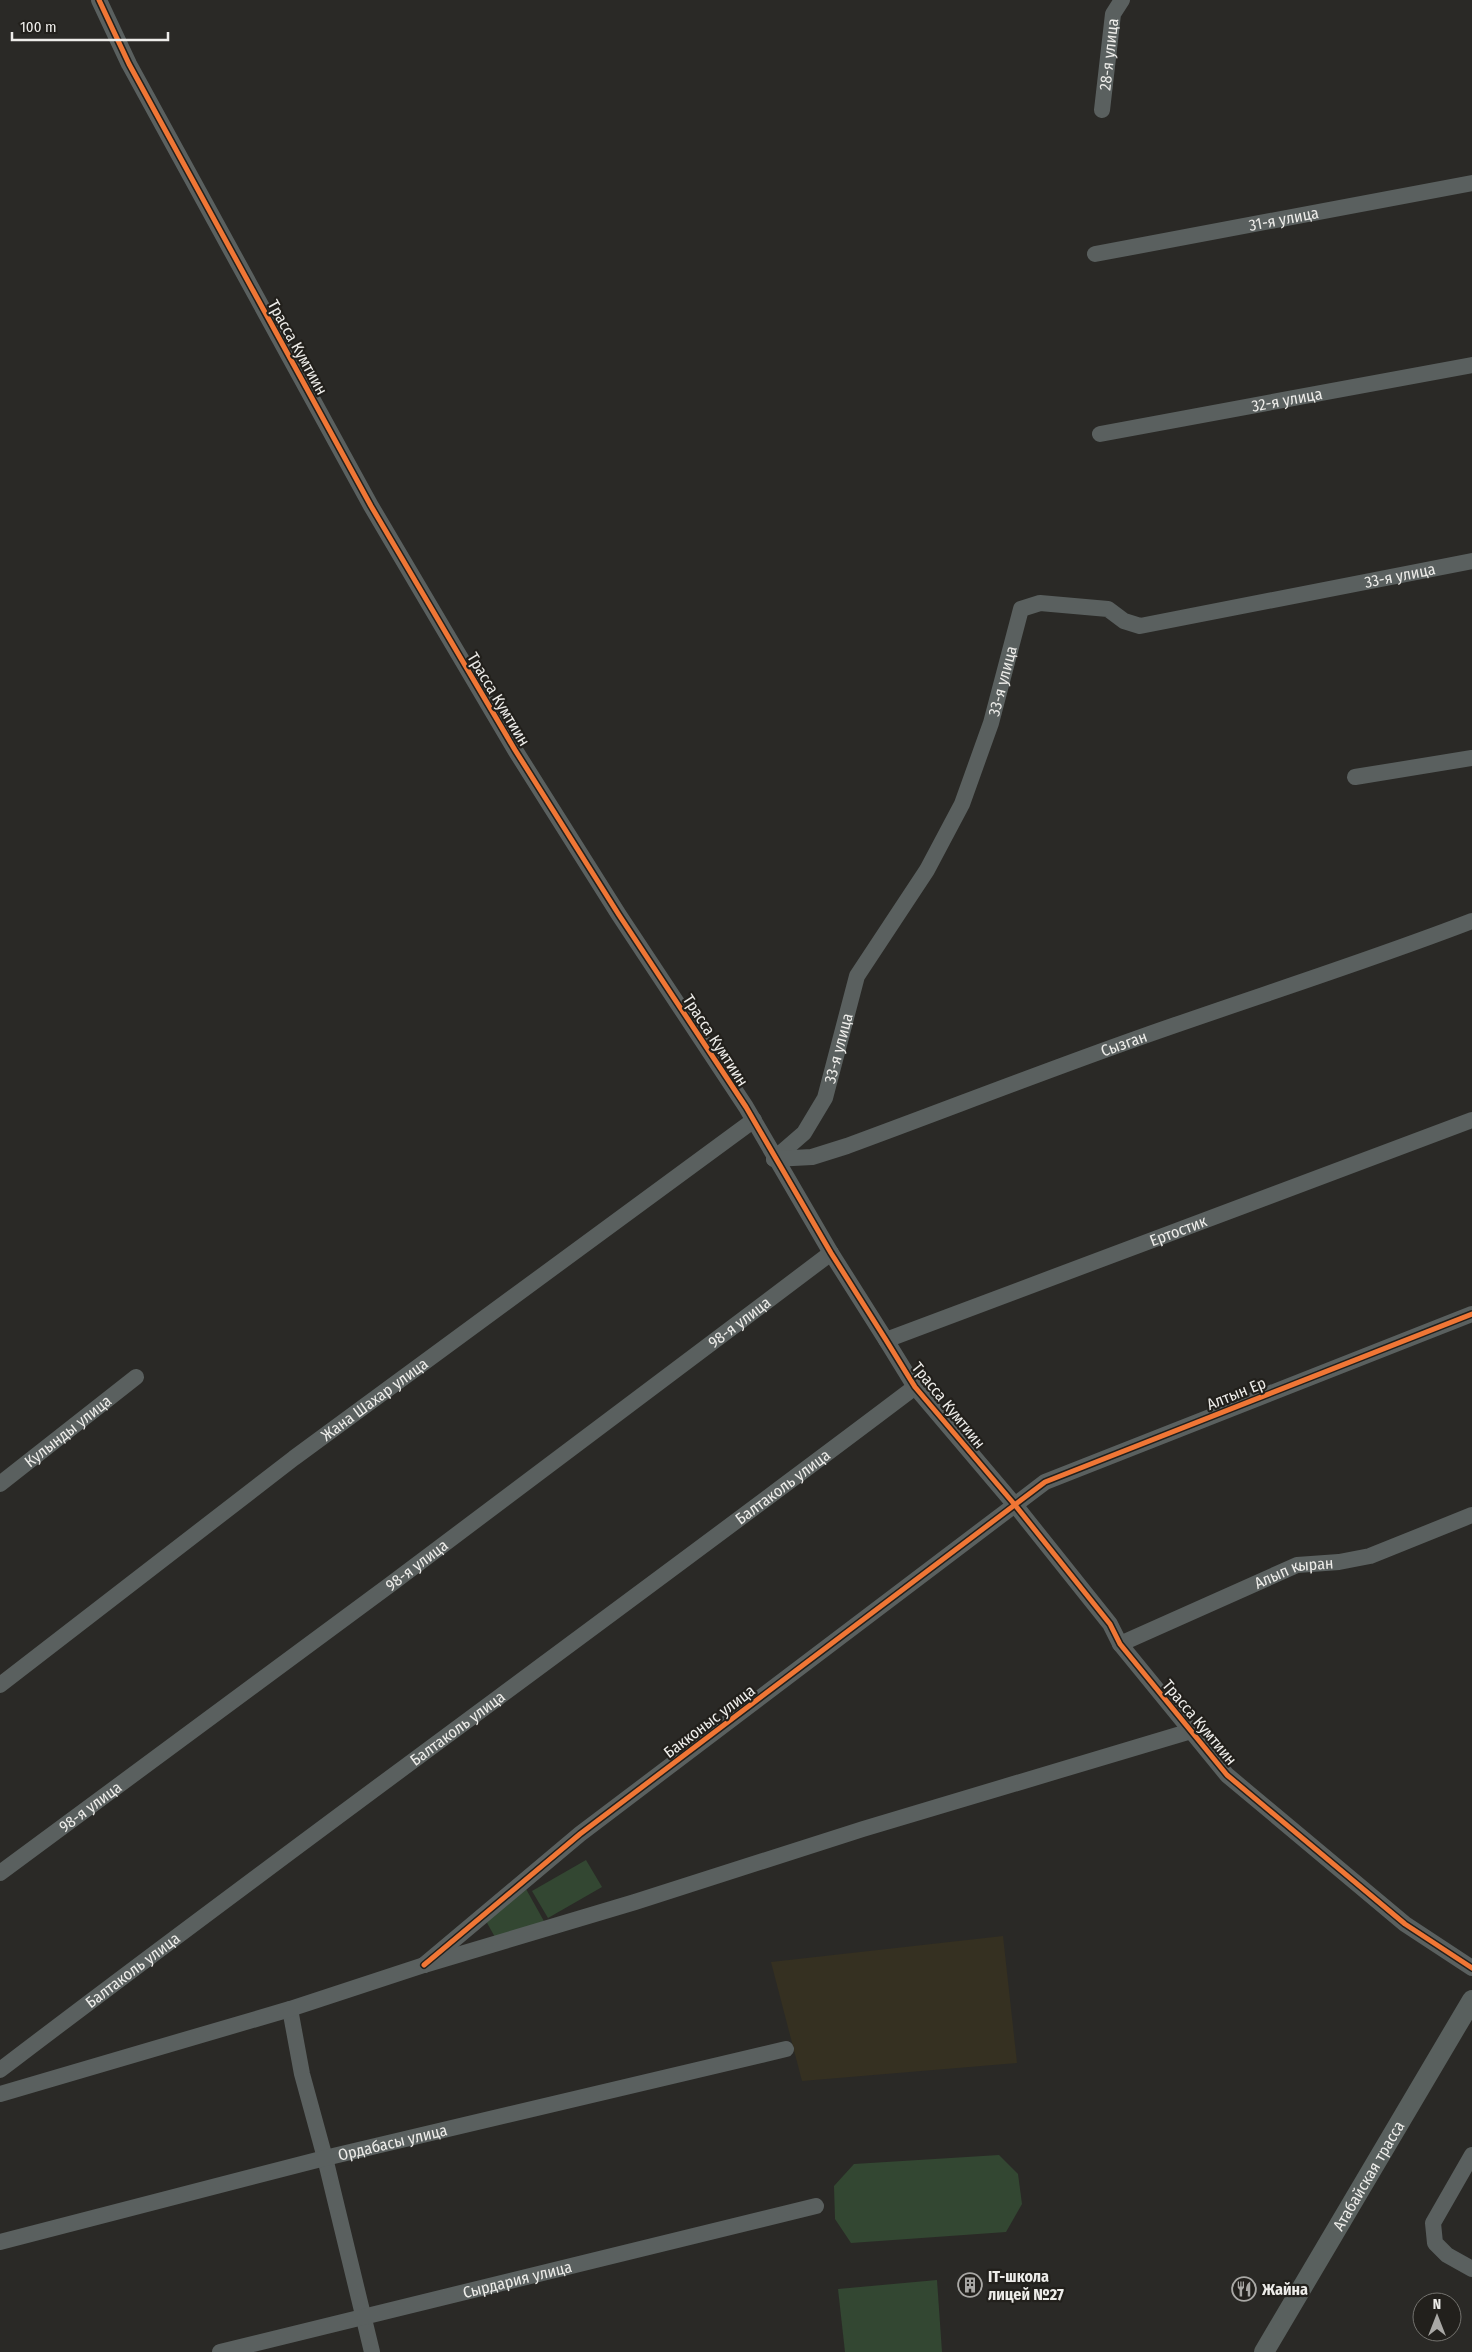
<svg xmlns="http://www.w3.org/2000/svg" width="1472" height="2352" viewBox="0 0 1472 2352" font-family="'Fira Sans Condensed',sans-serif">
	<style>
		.education { fill: #353021 }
		.green { fill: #334732 }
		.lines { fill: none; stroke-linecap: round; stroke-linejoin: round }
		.minor { stroke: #5a605f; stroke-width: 16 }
		.major { stroke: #59605e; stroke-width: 20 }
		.cycleway-casing { stroke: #22201c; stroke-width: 8 }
		.cycleway { stroke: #f07635; stroke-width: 5 }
		.labels { text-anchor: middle; stroke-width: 4.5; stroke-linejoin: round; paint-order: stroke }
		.street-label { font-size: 16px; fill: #edece9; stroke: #22201c }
		.poi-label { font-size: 16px; font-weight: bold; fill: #edece9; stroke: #22201c; text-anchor: start }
	</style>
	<rect width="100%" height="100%" fill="#2a2926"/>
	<polygon class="education" points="1003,1936 1017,2063 802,2081 771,1962"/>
	<g class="green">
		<polygon points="586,1860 602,1887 548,1918 532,1891"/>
		<polygon points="526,1889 545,1923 496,1939 486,1921"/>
		<polygon points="999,2155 1018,2174 1022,2204 1006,2232 851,2243 835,2219 834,2186 854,2164"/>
		<polygon points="937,2280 942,2352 845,2352 838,2289"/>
	</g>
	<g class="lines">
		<g class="minor">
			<polyline points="99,0 129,64 371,506 515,750 619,915 746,1107 831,1253 886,1340 915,1387 1015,1505 1110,1624 1120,1644 1227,1775 1405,1924 1472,1968"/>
			<path id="s1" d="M1102 110 1113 14 1122 0"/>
			<path id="s2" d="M1095 254 1472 183"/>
			<path id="s3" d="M1100 434 1472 365"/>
			<polyline points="1355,777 1472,758"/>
			<path id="s4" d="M774 1159 804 1133 825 1098 857 976 927 870 962 804 991 723 1021 609 1040 603 1108 609 1124 621 1140 626 1472 561"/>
			<path id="s5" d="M774 1159 812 1157 847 1146C945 1110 1042 1072 1141 1037 1251 998 1363 963 1472 921"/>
			<path id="s6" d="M886 1340 1472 1120"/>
			<path id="s7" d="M0 1484 136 1377"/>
			<path id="s8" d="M1120 1644 1297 1565 1339 1562 1370 1556 1472 1515"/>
			<path id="s9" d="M0 1685 294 1458 754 1120"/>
			<path id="s10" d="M0 1873 391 1584 831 1253"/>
			<polyline points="424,1965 580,1834 1045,1482 1472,1314"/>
			<polyline points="290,2009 302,2074 325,2158 372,2352"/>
			<path id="s11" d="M0 2070C303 1839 612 1616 915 1387"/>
			<polyline points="0,2094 290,2009 424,1965 635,1902 863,1829 1191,1731"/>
			<polyline points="1472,2155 1433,2223 1435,2243 1447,2255 1472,2269"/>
			<path id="s12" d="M0 2242 325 2158 786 2049"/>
			<path id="s13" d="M220 2352 816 2206"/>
		</g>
		<path class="major" id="s14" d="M1264 2352 1472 2000"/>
		<g class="cycleway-casing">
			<g id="cycleway">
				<polyline points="99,0 129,64 371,506 515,750 619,915 746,1107 831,1253 886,1340 915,1387 1015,1505 1110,1624 1120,1644 1227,1775 1405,1924 1472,1968"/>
				<polyline points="424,1965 580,1834 1045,1482 1472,1314"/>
			</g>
		</g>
		<use href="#cycleway" class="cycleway"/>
	</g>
	<defs>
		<g id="building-ring" transform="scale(1.25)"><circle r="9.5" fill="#22201c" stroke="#a9a8a5" stroke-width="1.5"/><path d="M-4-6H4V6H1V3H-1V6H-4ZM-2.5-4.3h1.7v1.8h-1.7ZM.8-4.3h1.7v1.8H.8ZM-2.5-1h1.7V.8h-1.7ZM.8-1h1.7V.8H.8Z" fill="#a9a8a5"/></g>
		<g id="restaurant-ring" transform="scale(1.25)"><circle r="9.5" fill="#22201c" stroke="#a9a8a5" stroke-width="1.5"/><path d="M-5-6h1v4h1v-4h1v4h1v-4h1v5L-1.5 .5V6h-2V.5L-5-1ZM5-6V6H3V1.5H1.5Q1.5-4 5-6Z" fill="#a9a8a5"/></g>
	</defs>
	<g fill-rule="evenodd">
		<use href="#building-ring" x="970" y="2285"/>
		<use href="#restaurant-ring" x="1244" y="2289"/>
	</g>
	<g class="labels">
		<g class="street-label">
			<text dy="6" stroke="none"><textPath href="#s1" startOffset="56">28-я улица</textPath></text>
			<text dy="6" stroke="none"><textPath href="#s2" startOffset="192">31-я улица</textPath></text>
			<text transform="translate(298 347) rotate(61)" y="6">Трасса Кумтиин</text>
			<text dy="6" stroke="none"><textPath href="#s3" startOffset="190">32-я улица</textPath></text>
			<text dy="6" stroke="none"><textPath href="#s4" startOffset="1002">33-я улица</textPath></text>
			<text dy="6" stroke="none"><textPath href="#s4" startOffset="538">33-я улица</textPath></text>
			<text transform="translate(499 699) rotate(59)" y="6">Трасса Кумтиин</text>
			<text transform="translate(716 1040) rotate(57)" y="6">Трасса Кумтиин</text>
			<text dy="6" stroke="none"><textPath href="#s5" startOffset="370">Сызган</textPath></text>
			<text dy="6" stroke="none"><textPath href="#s4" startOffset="132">33-я улица</textPath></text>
			<text dy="6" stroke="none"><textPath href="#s6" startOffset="312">Ертостик</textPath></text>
			<text dy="6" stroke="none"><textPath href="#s10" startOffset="922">98-я улица</textPath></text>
			<text transform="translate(1236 1393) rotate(-22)" y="6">Алтын Ер</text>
			<text dy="6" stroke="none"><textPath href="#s9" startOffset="471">Жана Шахар улица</textPath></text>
			<text transform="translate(949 1405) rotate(51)" y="6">Трасса Кумтиин</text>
			<text dy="6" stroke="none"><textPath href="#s7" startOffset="86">Кулынды улица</textPath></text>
			<text dy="6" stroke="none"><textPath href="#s11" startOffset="976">Балтаколь улица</textPath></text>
			<text dy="6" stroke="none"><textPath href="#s10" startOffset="518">98-я улица</textPath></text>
			<text dy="6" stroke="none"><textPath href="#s8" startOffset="189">Алып кыран</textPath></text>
			<text transform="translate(709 1721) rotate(-37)" y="6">Бакконыс улица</text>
			<text transform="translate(1200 1722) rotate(50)" y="6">Трасса Кумтиин</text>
			<text dy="6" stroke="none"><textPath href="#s11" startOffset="571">Балтаколь улица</textPath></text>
			<text dy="6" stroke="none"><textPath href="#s10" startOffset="112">98-я улица</textPath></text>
			<text dy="6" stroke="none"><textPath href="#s11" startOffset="166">Балтаколь улица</textPath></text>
			<text dy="6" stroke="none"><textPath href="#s12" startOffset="405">Ордабасы улица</textPath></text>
			<text dy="6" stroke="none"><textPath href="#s14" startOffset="205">Атабайская трасса</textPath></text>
			<text dy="6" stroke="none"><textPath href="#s13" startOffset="306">Сырдария улица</textPath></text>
		</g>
		<g class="poi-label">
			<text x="988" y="2282">IT-школа<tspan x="988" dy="18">лицей №27</tspan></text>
			<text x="1262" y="2295">Жайна</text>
		</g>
	</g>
	<g transform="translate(1437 2317)"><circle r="24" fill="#22201c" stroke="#73726e"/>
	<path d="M0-4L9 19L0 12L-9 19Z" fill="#a9a8a5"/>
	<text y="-8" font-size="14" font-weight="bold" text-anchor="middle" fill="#edece9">N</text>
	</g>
	<path d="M12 32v8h156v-8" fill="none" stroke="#edece9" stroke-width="2.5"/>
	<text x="20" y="32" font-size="15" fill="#edece9" stroke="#22201c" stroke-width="4" paint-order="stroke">100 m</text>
</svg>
